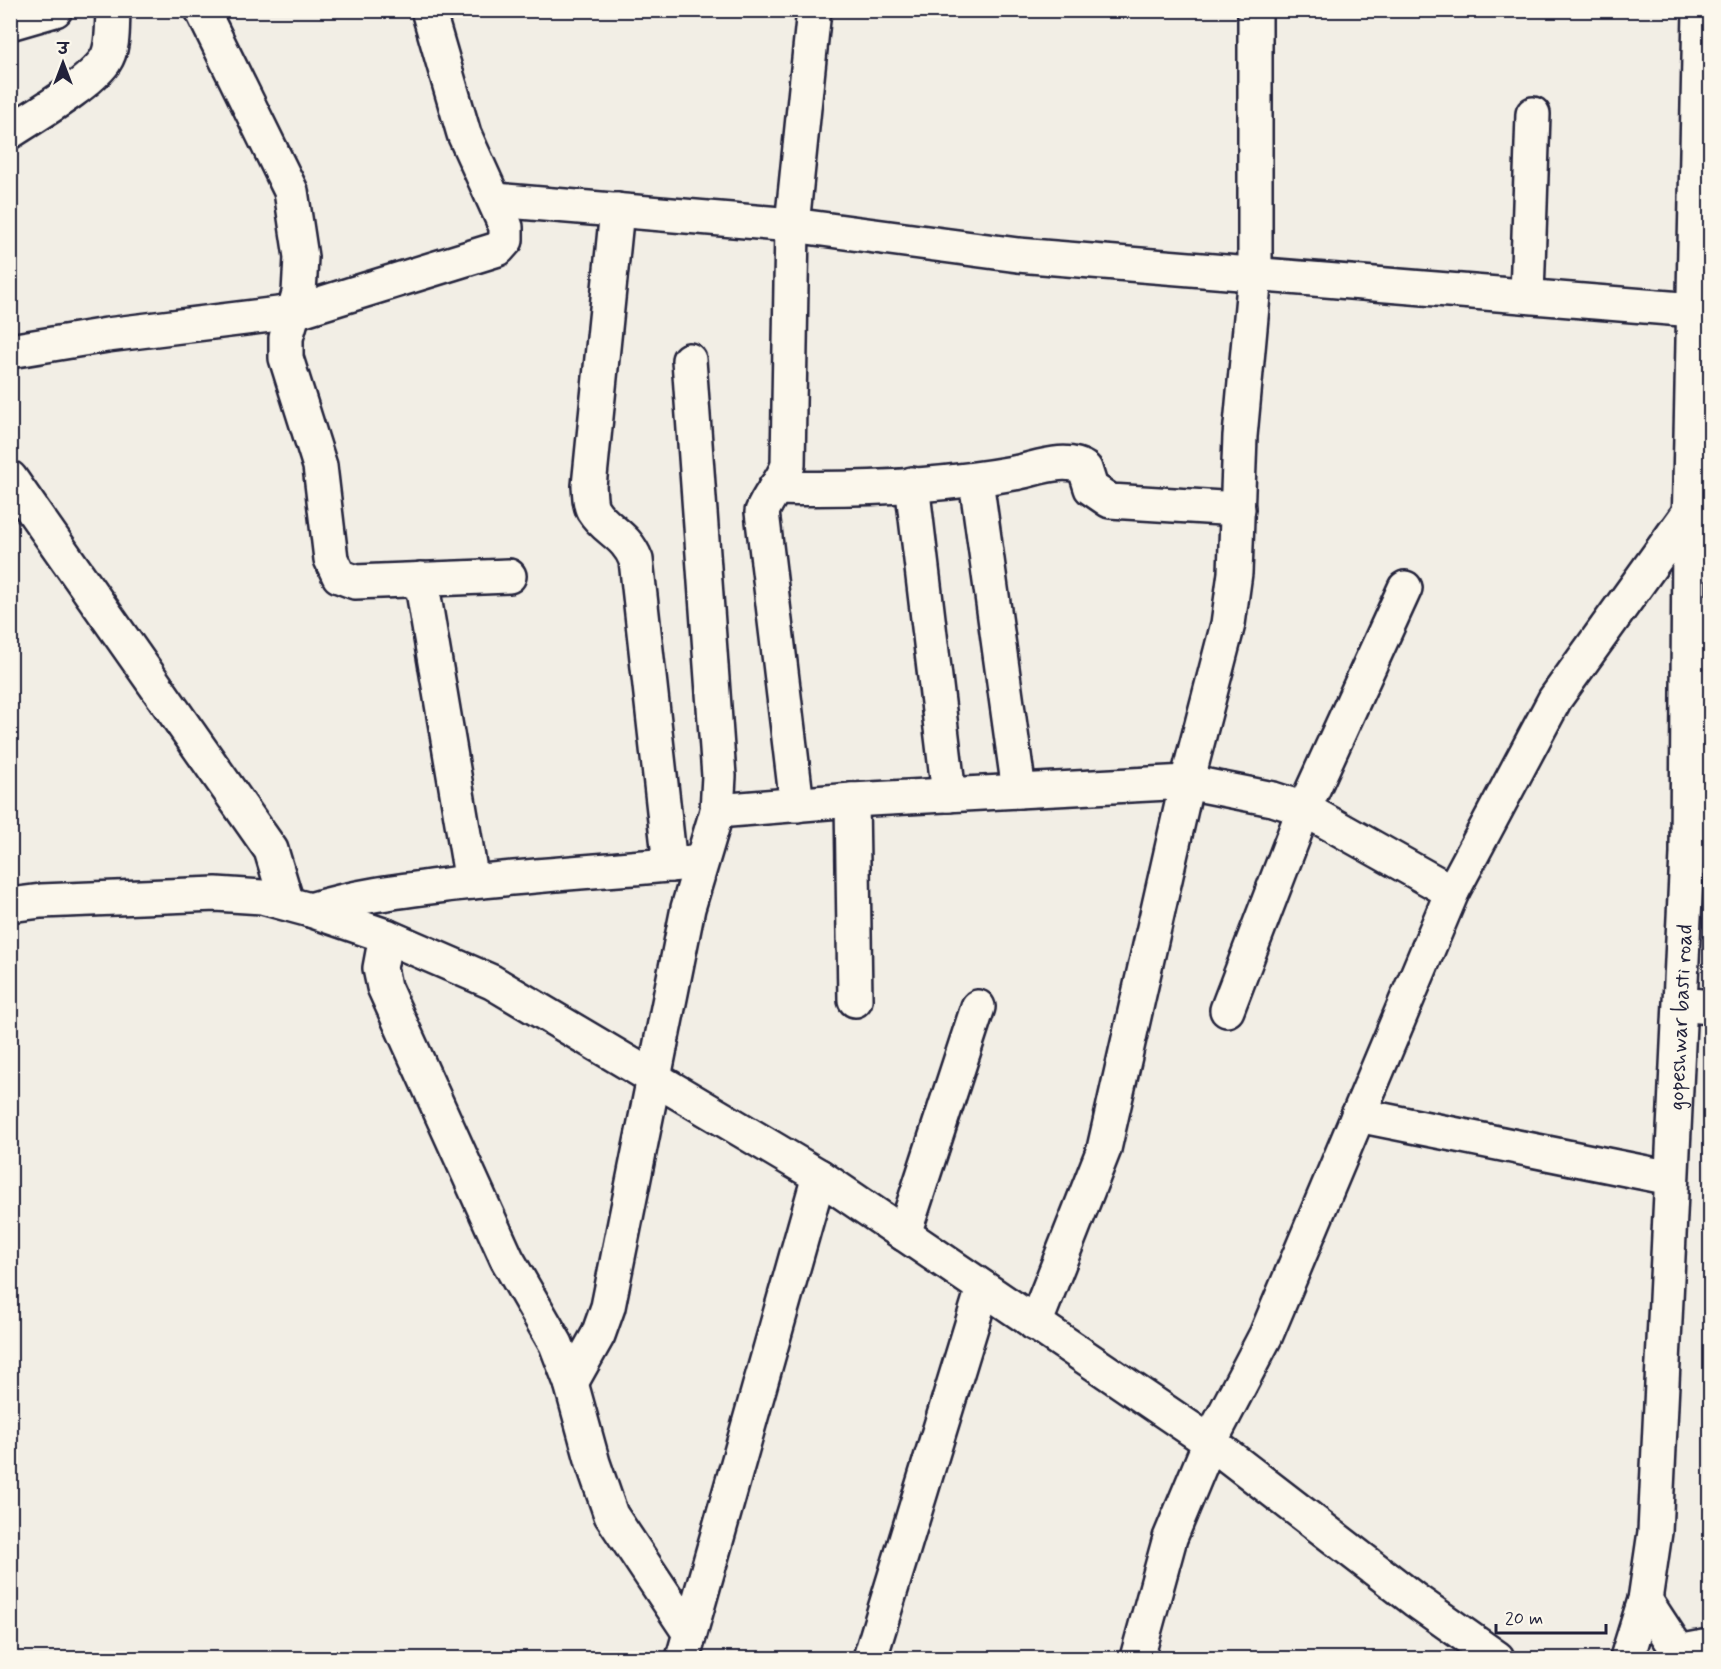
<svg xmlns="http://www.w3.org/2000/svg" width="1721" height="1669" viewBox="0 0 1721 1669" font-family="Mynerve,'Playpen Sans Deva',sans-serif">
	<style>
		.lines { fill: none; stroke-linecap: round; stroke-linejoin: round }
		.street-casing { stroke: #22223b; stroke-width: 38 }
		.secondary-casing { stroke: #22223b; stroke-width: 38 }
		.street { stroke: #fbf7ec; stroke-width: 33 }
		.secondary { stroke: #fbf7ec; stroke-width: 33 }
		.labels { text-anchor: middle; stroke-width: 4.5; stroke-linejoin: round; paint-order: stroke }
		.street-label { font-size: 22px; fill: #22223b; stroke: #fbf7ec }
	</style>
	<rect width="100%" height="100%" fill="#f2eee5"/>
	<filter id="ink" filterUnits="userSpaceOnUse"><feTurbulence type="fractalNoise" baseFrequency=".0167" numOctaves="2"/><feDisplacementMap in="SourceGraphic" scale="12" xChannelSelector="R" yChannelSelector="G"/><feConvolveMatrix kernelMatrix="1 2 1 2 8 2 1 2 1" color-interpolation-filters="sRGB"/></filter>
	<g filter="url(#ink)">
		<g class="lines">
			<g class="street-casing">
				<g id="street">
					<polyline points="202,10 291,191 301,257 299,293 286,338 286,358 320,466 331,559 339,576 355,582 509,576"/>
					<path d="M10 132C37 114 87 86 105 61 114 48 112 26 113 10"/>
					<polyline points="495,200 792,225 1018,255 1694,310"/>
					<path d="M617 210 589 486C590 494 589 503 593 510 606 531 626 534 636 560L670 865"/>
					<polyline points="1527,296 1533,114"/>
					<polyline points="10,351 107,335 294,312 498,249 506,240 506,227 464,134 428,10"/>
					<polyline points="10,478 271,850 287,903"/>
					<polyline points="976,480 1019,791"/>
					<polyline points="912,484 949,795"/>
					<path d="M775 488C855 490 936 487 1014 473 1036 469 1066 456 1085 469L1091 488 1110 501 1238 509"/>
					<polyline points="421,579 472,882"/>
					<polyline points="852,800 855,1000"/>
					<path d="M797 805 762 512C769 494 782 483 788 465L792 225 814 10"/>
					<polyline points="717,811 852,800 1187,782 1273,799 1304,809 1452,892"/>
					<polyline points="10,905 41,901 216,894 262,897 310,910 386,936 492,982 819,1176 1210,1442 1415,1600 1497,1658"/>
					<path d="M310 910C358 895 405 890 454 884 533 875 613 870 692 863"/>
					<polyline points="386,936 380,968 384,987 507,1259 556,1344 571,1383 593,1463 611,1515 689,1632"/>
					<polyline points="1681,1004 1710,1007"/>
					<polyline points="1227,1010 1304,809 1405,588"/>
					<polyline points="1358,1115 1671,1178"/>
					<polyline points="904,1234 978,1007"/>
					<polyline points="1035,1324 1104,1149 1187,782 1228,624 1235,573 1240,436 1255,274 1255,10"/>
					<polyline points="571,1383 598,1335 608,1307 688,908 717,811 719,776 689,360"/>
					<polyline points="1645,1600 1683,1658"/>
					<polyline points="1678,1652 1710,1646"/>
					<polyline points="683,1658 819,1176"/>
					<polyline points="870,1658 983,1288"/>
					<polyline points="1137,1658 1170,1538 1210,1442 1266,1335 1452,892 1555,699 1690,511"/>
					<path id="s1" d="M1627 1658 1645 1600 1655 1532 1687 854 1689 531 1700 10"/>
				</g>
			</g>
			<g class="secondary-casing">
				<polyline id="secondary" points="10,23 55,10"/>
			</g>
			<use href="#street" class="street"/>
			<use href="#secondary" class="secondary"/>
		</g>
	</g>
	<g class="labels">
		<g class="street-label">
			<text dy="8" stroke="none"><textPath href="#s1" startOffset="645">gopeshwar basti road</textPath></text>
		</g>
	</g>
	<rect width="1721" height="1669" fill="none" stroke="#fbf7ec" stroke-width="36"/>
	<rect x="18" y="18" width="1685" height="1633" fill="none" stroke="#22223b" stroke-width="2" filter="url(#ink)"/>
	<g transform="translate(63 63)" stroke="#fbf7ec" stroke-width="4.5" paint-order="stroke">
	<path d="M0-4.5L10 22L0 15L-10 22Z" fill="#22223b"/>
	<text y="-9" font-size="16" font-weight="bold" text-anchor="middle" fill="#22223b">उ</text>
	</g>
	<path d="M1496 1624v9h110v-9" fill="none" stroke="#22223b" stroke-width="3"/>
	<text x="1505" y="1624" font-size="18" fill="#22223b" stroke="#fbf7ec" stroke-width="4.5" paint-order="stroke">20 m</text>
</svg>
